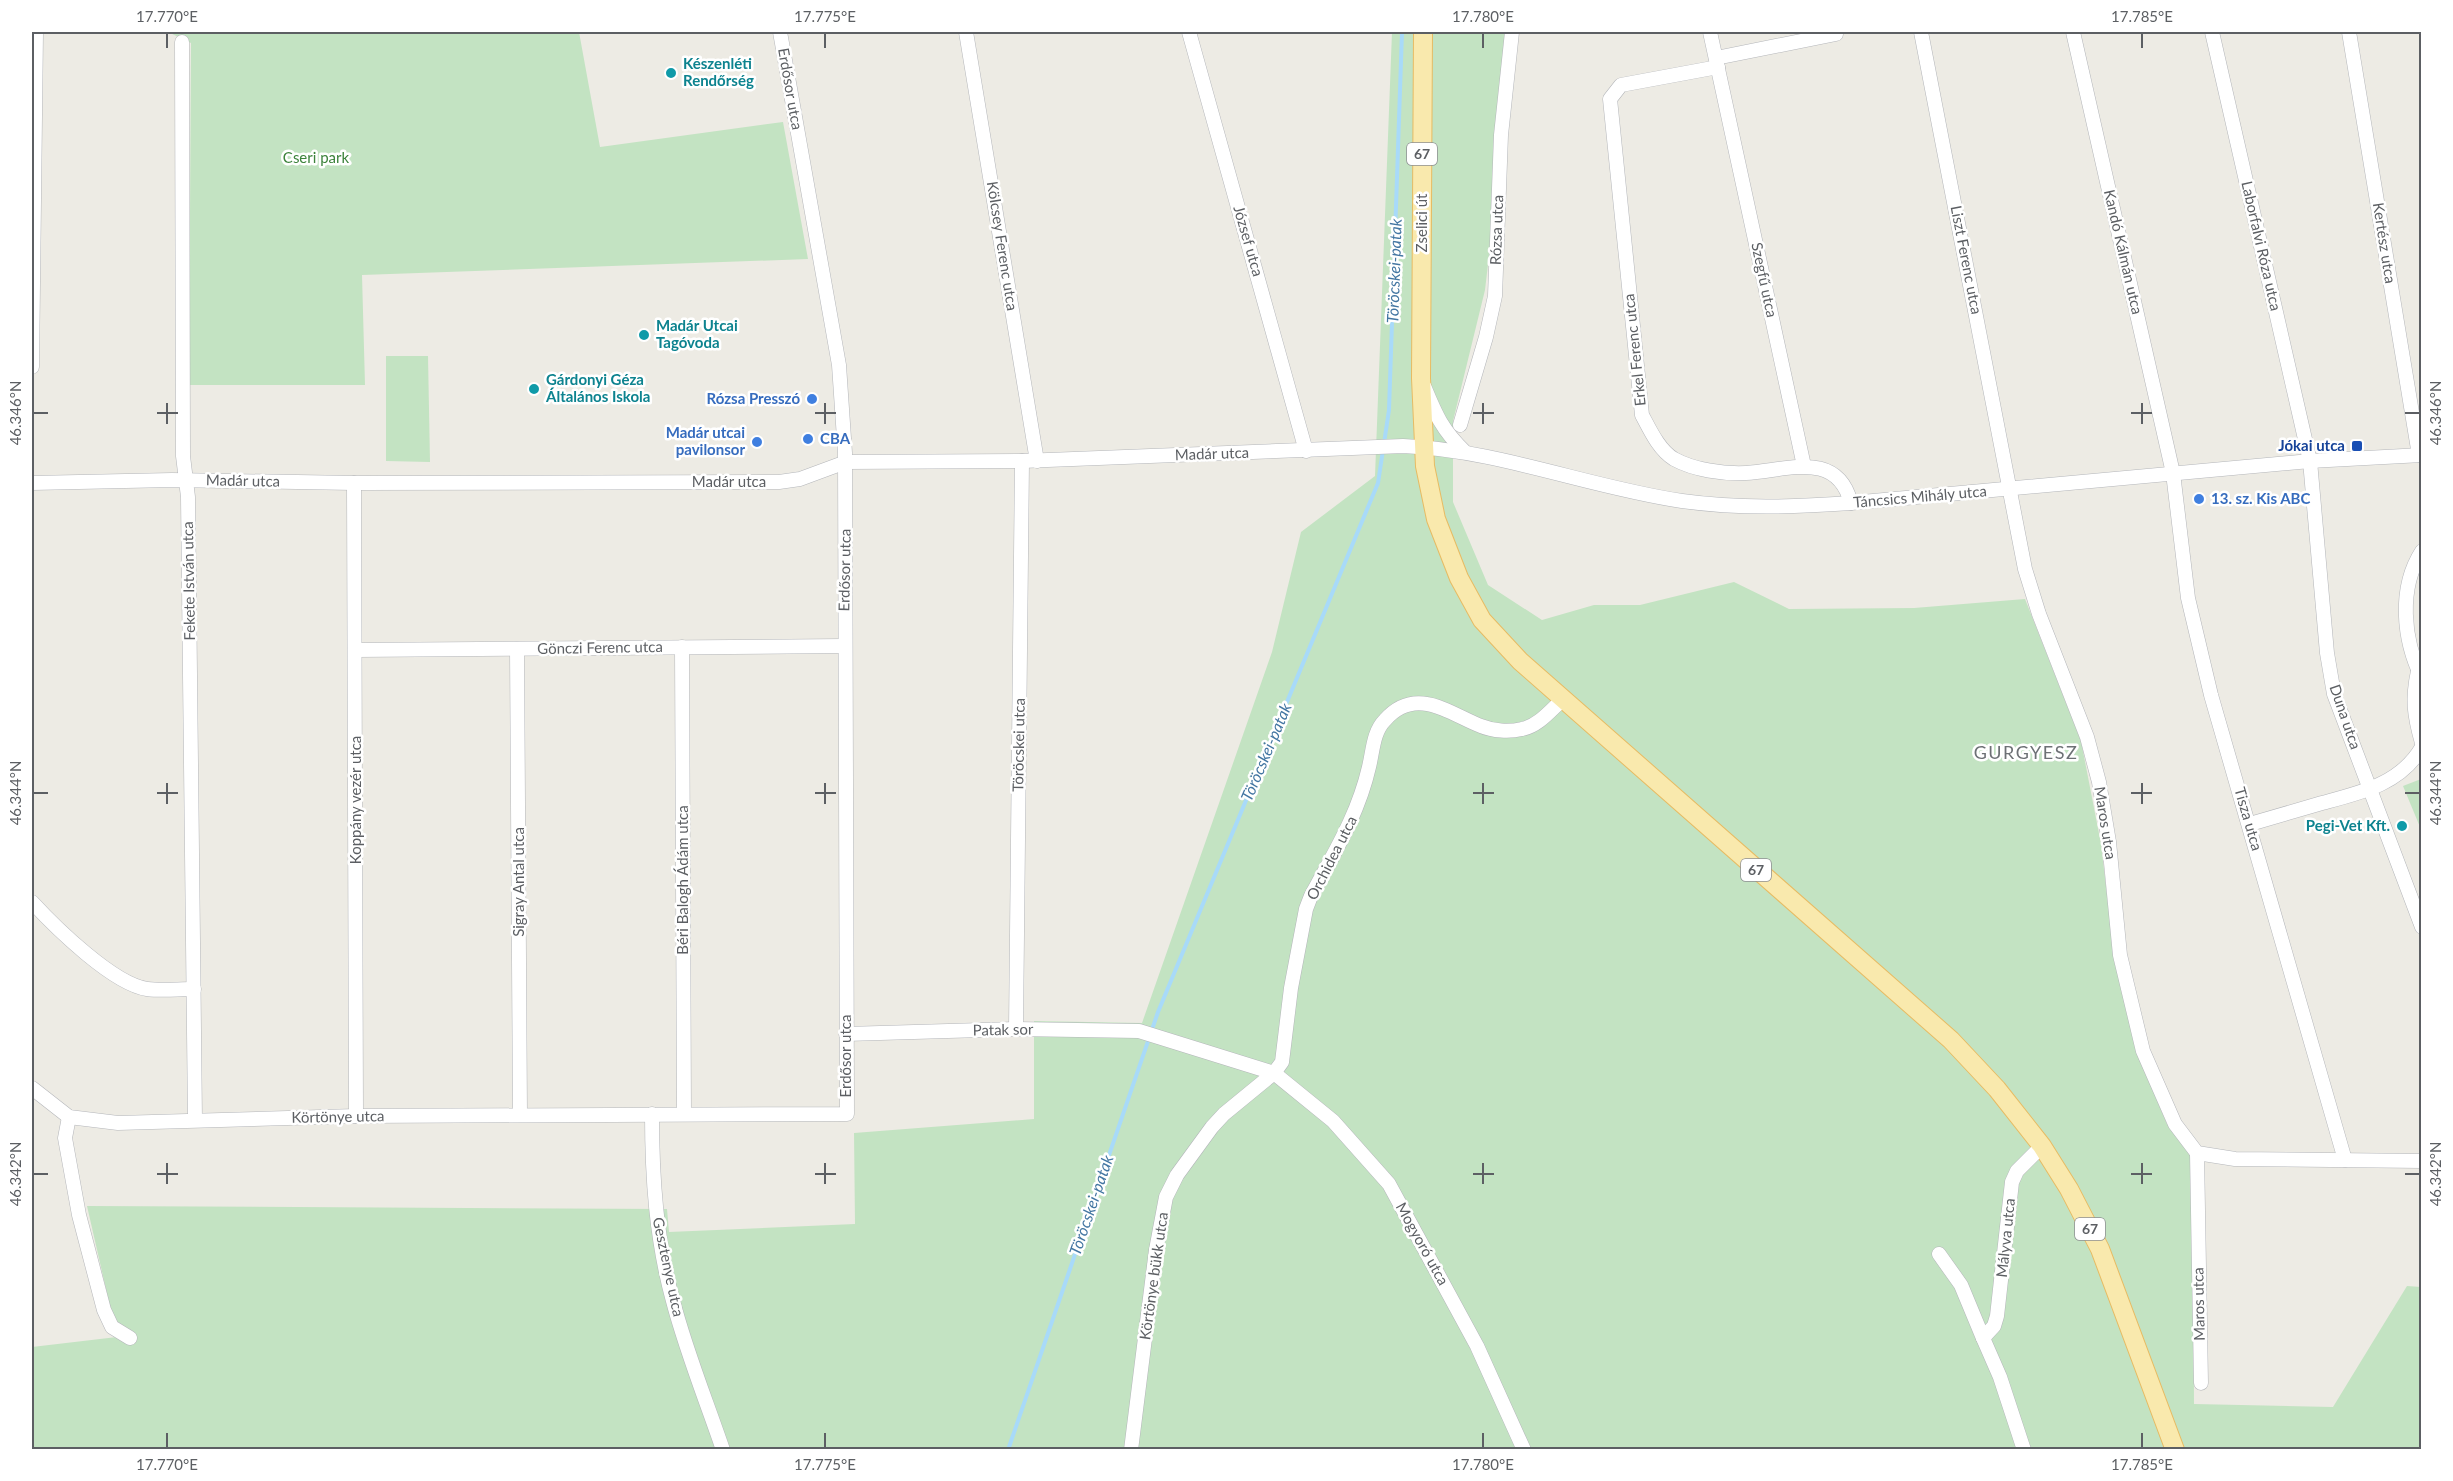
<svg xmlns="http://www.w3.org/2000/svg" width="2453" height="1481" viewBox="0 0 2453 1481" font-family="Lato,sans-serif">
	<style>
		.green { fill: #c3e3c2 }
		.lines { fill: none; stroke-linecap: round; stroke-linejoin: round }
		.stream { stroke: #a8daf9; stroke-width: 4 }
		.minor-casing { stroke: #b4b6ba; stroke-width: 15 }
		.major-casing { stroke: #e7bb63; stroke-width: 20 }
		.minor { stroke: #fff; stroke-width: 14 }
		.major { stroke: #f9e9ad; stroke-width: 18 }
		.ticks { fill: none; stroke: #5c5f63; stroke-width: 2 }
		.culture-dot { fill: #0f9aa8; stroke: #fff; stroke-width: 2 }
		.shop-dot { fill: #3f7fe0; stroke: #fff; stroke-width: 2 }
		.transit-dot { fill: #1a4fb4; stroke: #fff; stroke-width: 2 }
		.labels { text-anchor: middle; stroke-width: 5; stroke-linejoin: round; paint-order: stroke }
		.shield { fill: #fff; stroke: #8d8f92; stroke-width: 1.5 }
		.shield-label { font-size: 14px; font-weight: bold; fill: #5c5f63 }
		.culture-label { font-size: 15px; font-weight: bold; fill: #0d838f; stroke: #fff; text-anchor: start }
		.street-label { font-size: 15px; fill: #5c5f63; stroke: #fff }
		.park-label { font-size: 15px; fill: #3c833b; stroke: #fff }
		.shop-label { font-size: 15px; font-weight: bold; fill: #366cbe; stroke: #fff; text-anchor: end }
		.transit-label { font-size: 15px; font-weight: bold; fill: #164399; stroke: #fff; text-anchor: end }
		.water-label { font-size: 16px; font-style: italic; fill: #4376a2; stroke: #fff }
		.quarter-label { font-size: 18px; letter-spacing: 1.5px; fill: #6d7175; stroke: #fff }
		.neatline { fill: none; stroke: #5c5f63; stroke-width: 2 }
		.ticks-label { font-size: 15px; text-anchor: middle; fill: #5c5f63 }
	</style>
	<rect width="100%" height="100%" fill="#edebe4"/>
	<g class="green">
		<polygon points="168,32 579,32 600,147 783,122 808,259 362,275 365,385 189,385 191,43"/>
		<polygon points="1392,32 1515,32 1485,290 1453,421 1453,502 1488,585 1542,620 1594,605 1640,605 1734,582 1789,609 1914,608 2025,599 2081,741 2101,844 2114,954 2138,1055 2167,1124 2193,1156 2194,1404 2333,1407 2407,1286 2421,1287 2422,1449 32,1450 32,1347 117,1337 87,1206 667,1209 669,1232 855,1224 854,1133 1034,1119 1034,1021 1142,1023 1272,652 1301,532 1375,476"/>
		<polygon points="386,356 428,356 430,462 386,461"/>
		<polygon points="2421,779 2422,826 2420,827 2403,786"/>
	</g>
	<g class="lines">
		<polyline class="stream" points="1008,1450 1158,1012 1378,483 1389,410 1402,32"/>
		<g class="minor-casing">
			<g id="minor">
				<polyline points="966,32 1037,461"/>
				<polyline points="1189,32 1306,451"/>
				<polyline points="1710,32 1804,466"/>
				<polyline points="1921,32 2025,569 2039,614 2087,737 2099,782 2109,842 2120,955 2143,1051 2175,1124 2197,1153 2235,1159 2422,1161"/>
				<polyline points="2073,32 2173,473 2188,598 2211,695 2345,1160"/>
				<polyline points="2212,32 2310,461 2327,653 2334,694 2422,927"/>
				<polyline points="2349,32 2419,455"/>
				<polyline points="182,42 183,456 188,497 195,1120"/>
				<polyline points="1716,58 1836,34"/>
				<path d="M1718 67 1621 85 1610 99 1642 415C1650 430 1659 450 1674 459 1694 470 1723 474 1746 473 1786 471 1837 449 1851 503"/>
				<polyline points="32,367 36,32"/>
				<path d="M1424 386C1436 415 1442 430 1465 452"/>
				<polyline points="1460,425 1486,337 1495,296 1501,135 1512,32"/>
				<path d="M32 483 172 480 354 483 779 482 800 479 846 462 1022 461 1403 446C1498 450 1588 487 1682 501 1739 509 1794 507 1851 503L2310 461 2422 455"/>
				<polyline points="354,483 356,1116"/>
				<path d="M2422 551C2398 588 2403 640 2422 678"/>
				<polyline points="682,647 684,1114"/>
				<polyline points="517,649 520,1115"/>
				<polyline points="356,650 844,646"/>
				<path d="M2418 671C2412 699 2414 715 2422 743"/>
				<path d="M2250 824C2274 817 2298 810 2322 803 2360 793 2401 784 2422 747"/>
				<path d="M32 902C55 927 113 984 147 989 162 991 178 989 194 989"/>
				<polyline points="1016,1029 1022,461"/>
				<polyline points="846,1034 1016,1029 1139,1031 1274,1073 1333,1121 1389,1184 1477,1346 1524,1450"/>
				<polyline points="32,1088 69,1117 118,1123 356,1116 847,1114 845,453 839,365 780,32"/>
				<path d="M652 1114C652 1177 656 1239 673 1301 686 1351 706 1400 723 1450"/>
				<polyline points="69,1117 65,1138 79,1215 104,1310 112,1327 130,1338"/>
				<polyline points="2197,1153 2201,1383"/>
				<polyline points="1939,1254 1961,1285 1983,1338"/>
				<path d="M1131 1450 1156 1250 1166 1197 1177 1175 1212 1127 1224 1114 1274 1073 1282 1062 1291 988 1306 909 1311 896C1334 853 1358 815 1369 767 1373 751 1373 732 1385 720 1416 685 1450 714 1481 726 1493 731 1509 732 1522 729 1538 726 1550 711 1562 700"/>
				<polyline points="2024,1450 2000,1377 1983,1338 1994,1326 1997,1316 2012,1182 2017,1171 2042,1146"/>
			</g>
		</g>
		<g class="major-casing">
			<polyline id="major" points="1423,32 1421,378 1425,466 1436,519 1459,578 1482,620 1520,661 1951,1040 1997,1089 2042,1146 2069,1189 2100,1249 2175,1450"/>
		</g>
		<use href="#minor" class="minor"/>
		<use href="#major" class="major"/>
	</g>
	<path class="ticks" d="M167 33V48M825 33V48M1483 33V48M2142 33V48M167 403V424M825 403V424M1483 403V424M2142 403V424M33 413H48M157 413H178M815 413H836M1473 413H1494M2131 413H2152M2405 413H2420M167 783V804M825 783V804M1483 783V804M2142 783V804M33 793H48M157 793H178M815 793H836M1473 793H1494M2131 793H2152M2405 793H2420M167 1163V1184M825 1163V1184M1483 1163V1184M2142 1163V1184M33 1174H48M157 1174H178M815 1174H836M1473 1174H1494M2131 1174H2152M2405 1174H2420M167 1433V1448M825 1433V1448M1483 1433V1448M2142 1433V1448"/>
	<g class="culture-dot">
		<circle cx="671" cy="73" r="6"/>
		<circle cx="644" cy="335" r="6"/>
		<circle cx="534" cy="389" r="6"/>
		<circle cx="2402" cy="826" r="6"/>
	</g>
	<g class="shop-dot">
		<circle cx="812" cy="399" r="6"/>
		<circle cx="808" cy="439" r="6"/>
		<circle cx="757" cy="442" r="6"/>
		<circle cx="2199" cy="499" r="6"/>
	</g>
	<rect class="transit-dot" x="2351" y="440" width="12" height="12" rx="3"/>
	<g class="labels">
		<g class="shield">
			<rect x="1407" y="143" width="30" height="22" rx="4.5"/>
			<rect x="1741" y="859" width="30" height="22" rx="4.5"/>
			<rect x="2075" y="1218" width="30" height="22" rx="4.5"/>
		</g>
		<g class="shield-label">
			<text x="1422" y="159">67</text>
			<text x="1756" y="875">67</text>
			<text x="2090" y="1234">67</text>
		</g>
		<g class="culture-label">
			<text x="683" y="69">Készenléti<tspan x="683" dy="17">Rendőrség</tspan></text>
			<text x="656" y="331">Madár Utcai<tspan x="656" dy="17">Tagóvoda</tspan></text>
			<text x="546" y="385">Gárdonyi Géza<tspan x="546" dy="17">Általános Iskola</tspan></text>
			<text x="2390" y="831" text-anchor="end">Pegi-Vet Kft.</text>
		</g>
		<g class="street-label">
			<text transform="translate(790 89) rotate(80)" y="5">Erdősor utca</text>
			<text transform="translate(1422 223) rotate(-90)" y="5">Zselici út</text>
			<text transform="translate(1497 230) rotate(-88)" y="5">Rózsa utca</text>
			<text transform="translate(1248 241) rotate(74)" y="5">József utca</text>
			<text transform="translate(2384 243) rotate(81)" y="5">Kertész utca</text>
			<text transform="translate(1002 246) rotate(81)" y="5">Kölcsey Ferenc utca</text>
			<text transform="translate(2261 246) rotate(77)" y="5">Laborfalvi Róza utca</text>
			<text transform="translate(2123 252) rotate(77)" y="5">Kandó Kálmán utca</text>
			<text transform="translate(1966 260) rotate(79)" y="5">Liszt Ferenc utca</text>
			<text transform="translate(1764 280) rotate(78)" y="5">Szegfű utca</text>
			<text transform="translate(1635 350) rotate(-96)" y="5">Erkel Ferenc utca</text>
			<text transform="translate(1212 454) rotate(-2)" y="5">Madár utca</text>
			<text transform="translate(243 481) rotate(1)" y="5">Madár utca</text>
			<text x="729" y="487">Madár utca</text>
			<text transform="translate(1920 497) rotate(-5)" y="5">Táncsics Mihály utca</text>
			<text transform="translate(845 570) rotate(-89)" y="5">Erdősor utca</text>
			<text transform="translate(189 581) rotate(-91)" y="5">Fekete István utca</text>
			<text transform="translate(600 648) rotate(-1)" y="5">Gönczi Ferenc utca</text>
			<text transform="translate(2345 717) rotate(71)" y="5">Duna utca</text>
			<text transform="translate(1019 745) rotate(-89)" y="5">Töröcskei utca</text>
			<text transform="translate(356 800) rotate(-90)" y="5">Koppány vezér utca</text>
			<text transform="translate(2248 819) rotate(74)" y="5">Tisza utca</text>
			<text transform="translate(2105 823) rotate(81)" y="5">Maros utca</text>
			<text transform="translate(1332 858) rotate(-63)" y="5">Orchidea utca</text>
			<text transform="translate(683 880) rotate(-90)" y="5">Béri Balogh Ádám utca</text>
			<text transform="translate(519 882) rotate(-90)" y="5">Sigray Antal utca</text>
			<text transform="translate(1003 1030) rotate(-1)" y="5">Patak sor</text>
			<text transform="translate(846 1056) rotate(-90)" y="5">Erdősor utca</text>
			<text transform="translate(338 1117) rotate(-1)" y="5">Körtönye utca</text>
			<text transform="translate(2006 1238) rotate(-84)" y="5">Mályva utca</text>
			<text transform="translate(1422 1244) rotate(61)" y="5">Mogyoró utca</text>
			<text transform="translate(668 1267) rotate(78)" y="5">Gesztenye utca</text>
			<text transform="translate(1154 1276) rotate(-82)" y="5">Körtönye bükk utca</text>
			<text transform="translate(2199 1304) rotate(-91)" y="5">Maros utca</text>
		</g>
		<g class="park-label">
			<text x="316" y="163">Cseri park</text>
		</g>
		<g class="shop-label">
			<text x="800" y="404">Rózsa Presszó</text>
			<text x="745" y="438">Madár utcai<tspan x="745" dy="17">pavilonsor</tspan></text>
			<text x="820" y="444" text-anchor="start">CBA</text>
			<text x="2211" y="504" text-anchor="start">13. sz. Kis ABC</text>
		</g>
		<g class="transit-label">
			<text x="2345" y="451">Jókai utca</text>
		</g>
		<g class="water-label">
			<text transform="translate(1394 271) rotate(-88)" y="6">Töröcskei-patak</text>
			<text transform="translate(1266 752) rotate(-67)" y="6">Töröcskei-patak</text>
			<text transform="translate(1091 1205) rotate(-71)" y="6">Töröcskei-patak</text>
		</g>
		<g class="quarter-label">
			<text x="2026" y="759">GURGYESZ</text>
		</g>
	</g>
	<rect width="2453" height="1481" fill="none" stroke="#ffffff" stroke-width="66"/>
	<rect x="33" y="33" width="2387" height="1415" class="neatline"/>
	<g class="ticks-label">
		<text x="167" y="22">17.770°E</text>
		<text x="825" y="22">17.775°E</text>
		<text x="1483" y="22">17.780°E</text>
		<text x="2142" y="22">17.785°E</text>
		<text transform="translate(16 413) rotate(-90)" y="5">46.346°N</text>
		<text transform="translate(2436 413) rotate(-90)" y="5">46.346°N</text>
		<text transform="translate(16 793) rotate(-90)" y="5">46.344°N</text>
		<text transform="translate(2436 793) rotate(-90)" y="5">46.344°N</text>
		<text transform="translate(16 1174) rotate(-90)" y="5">46.342°N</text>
		<text transform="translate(2436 1174) rotate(-90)" y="5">46.342°N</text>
		<text x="167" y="1470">17.770°E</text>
		<text x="825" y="1470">17.775°E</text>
		<text x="1483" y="1470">17.780°E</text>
		<text x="2142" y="1470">17.785°E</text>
	</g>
</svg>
